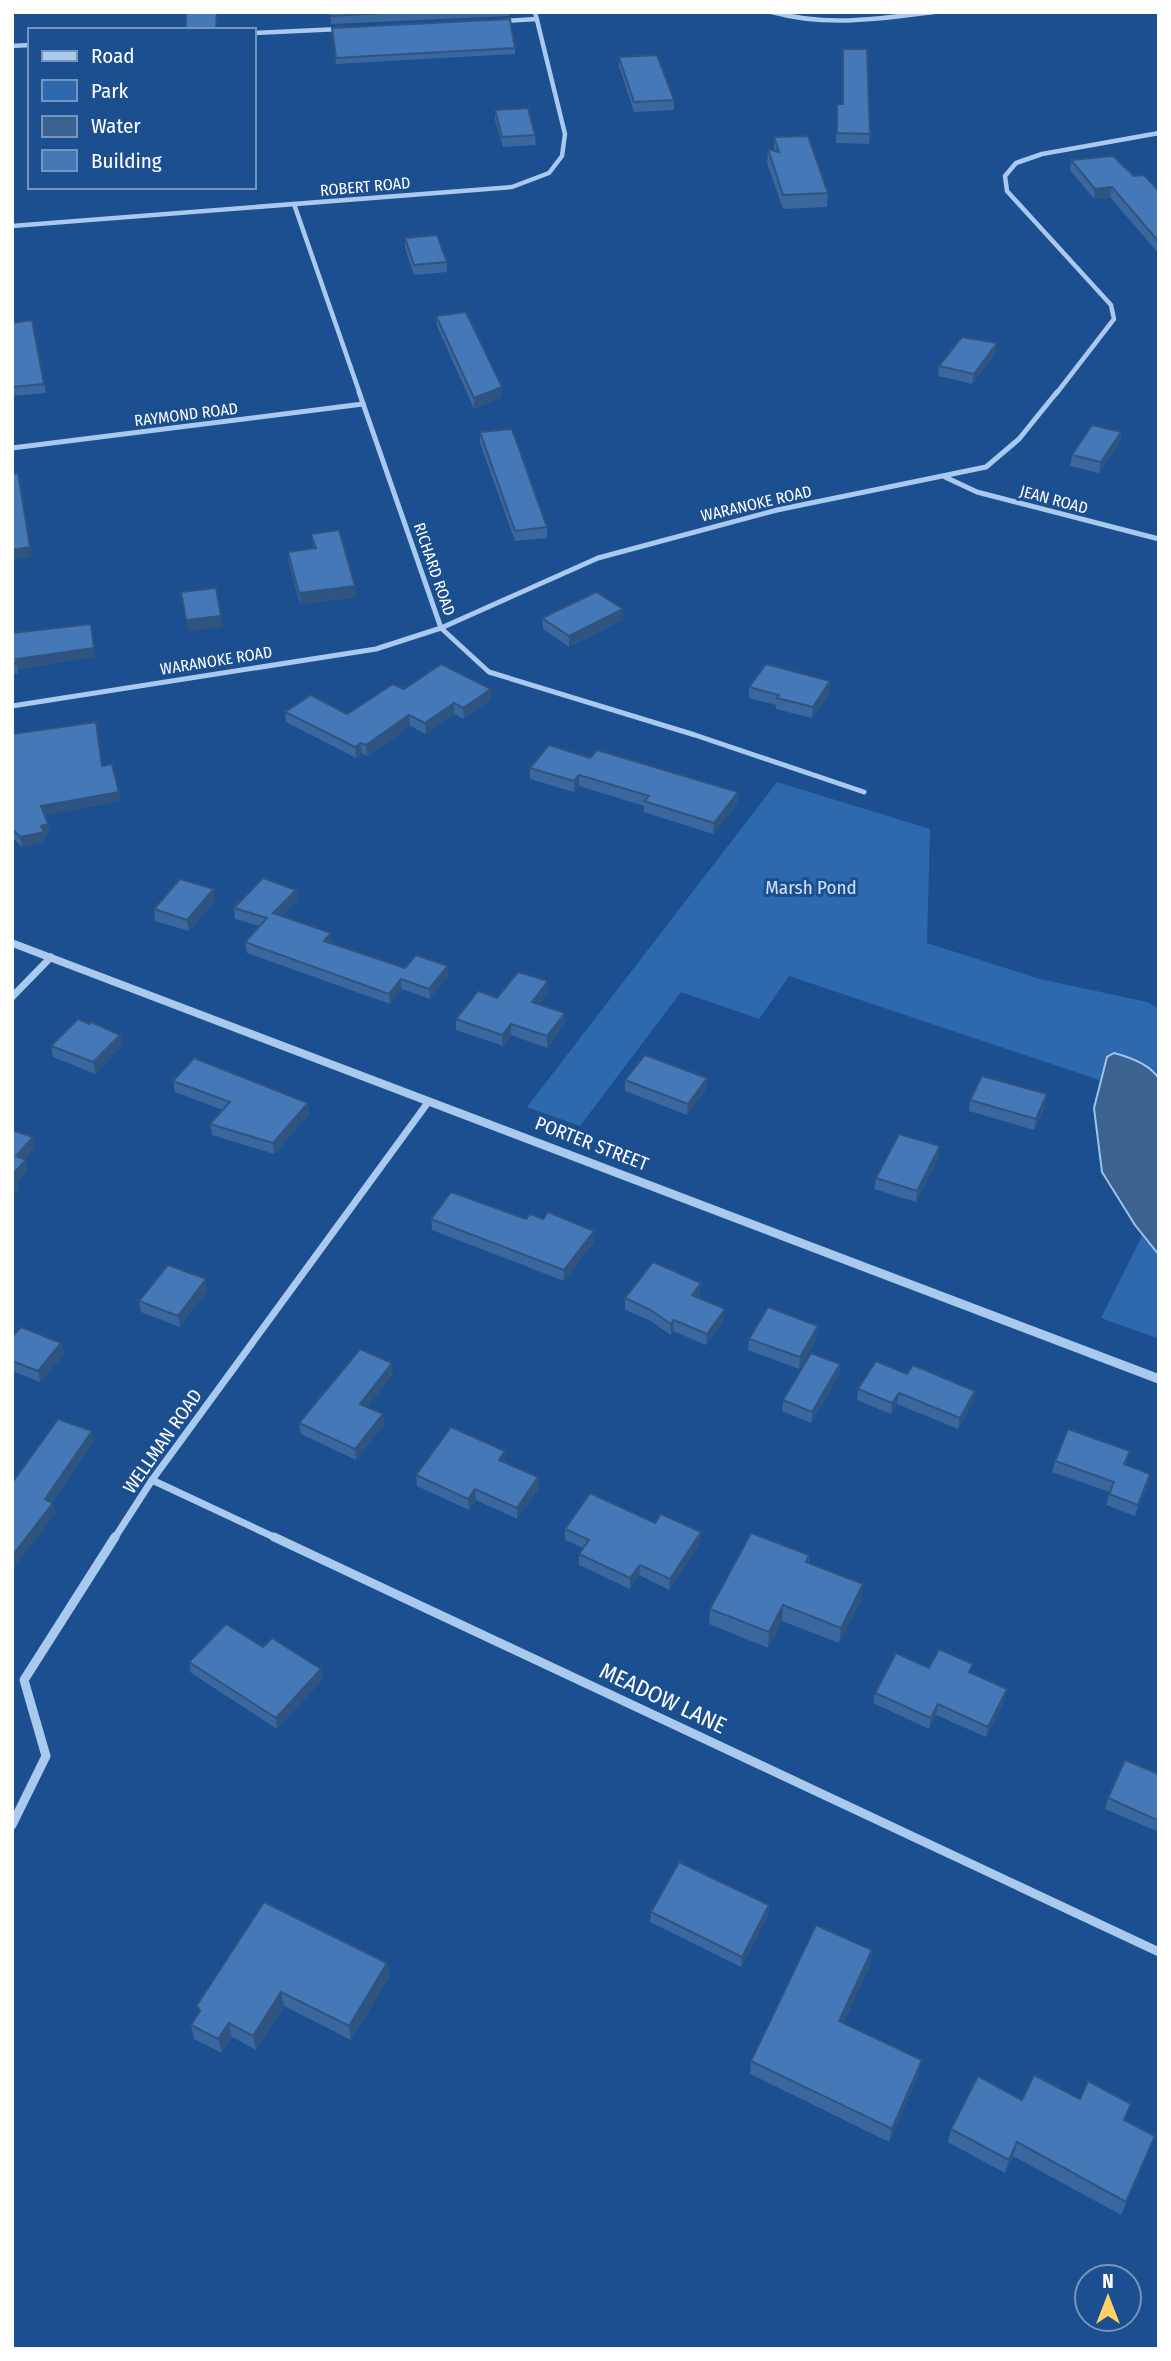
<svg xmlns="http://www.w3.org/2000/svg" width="1171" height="2361" viewBox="0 0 1171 2361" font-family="'Fira Sans Condensed',sans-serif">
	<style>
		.green { fill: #2e69ad }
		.water { fill: #3c6290; stroke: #9cc4f0; stroke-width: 2 }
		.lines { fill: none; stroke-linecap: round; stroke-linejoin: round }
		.minor-far3 { stroke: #a9c9ee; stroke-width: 4.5 }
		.minor-far2 { stroke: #a9c9ee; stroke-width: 5 }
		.minor-far1 { stroke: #a9c9ee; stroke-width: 7 }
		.minor { stroke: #a9c9ee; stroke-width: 9 }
		.tertiary { fill: #a9c9ee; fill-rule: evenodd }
		.wall { fill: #3a679d }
		.shaded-wall { fill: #305480 }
		.building { fill: #4478b7; stroke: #305480; stroke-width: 2 }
		.labels { text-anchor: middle; stroke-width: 6; stroke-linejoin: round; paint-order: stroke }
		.far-street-label { font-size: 16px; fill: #fff; stroke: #1b4f8f }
		.park-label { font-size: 19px; fill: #cfe3fa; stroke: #1b4f8f }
		.street-label { font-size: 19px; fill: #fff; stroke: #1b4f8f }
		.near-street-label { font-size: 23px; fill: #fff; stroke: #1b4f8f }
	</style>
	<rect width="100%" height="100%" fill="#1b4f8f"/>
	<g class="green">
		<polygon points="777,782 930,829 927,943 1040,979 1147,1002 1159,1009 1159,1100 789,976 759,1019 681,992 580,1126 527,1107"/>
		<polygon points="1159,1202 1159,1339 1101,1318"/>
	</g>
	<path class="water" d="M1114 1053C1129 1057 1151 1065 1159 1079V1255L1135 1225 1102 1172 1094 1108 1107 1057Z"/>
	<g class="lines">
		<g class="minor-far3">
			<path d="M772 12C826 27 879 19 934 12"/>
			<polyline points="503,21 537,19"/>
			<polyline points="254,33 340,29"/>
			<polyline points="12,46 30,45"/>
			<polyline points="294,204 360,394"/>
			<polyline points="12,226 512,187 549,173 562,156 565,134 535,12"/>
			<polyline points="1056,394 1114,319 1111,305 1007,191 1005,176 1016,163 1042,154 1159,133"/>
		</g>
		<g class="minor-far2">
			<polyline points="359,392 441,628 489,672 695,735 864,792"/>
			<polyline points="12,448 363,404"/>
			<polyline points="945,477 977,492 1159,539"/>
			<polyline points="12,706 376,649 441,628 598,558 777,510 986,467 1019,439 1057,392"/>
		</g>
		<g class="minor-far1">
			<polyline points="12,997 51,957"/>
			<polyline points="152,1480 278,1539"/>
			<polyline points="114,1539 152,1480 429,1101"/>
		</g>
		<g class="minor">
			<polyline points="274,1537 1159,1952"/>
			<polyline points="12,1825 46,1756 24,1680 115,1537"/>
		</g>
		<polygon class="tertiary" points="12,939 1159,1374 1159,1384 12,947"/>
	</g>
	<g class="wall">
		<polygon points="330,12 509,12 509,16 331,24"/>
		<polygon points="332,28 515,48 515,54 336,64"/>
		<polygon points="843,49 870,134 869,144 836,143 837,104 843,104"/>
		<polygon points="619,57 674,100 674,110 634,112 619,66"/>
		<polygon points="495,110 535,135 536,145 503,147 495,120"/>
		<polygon points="774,137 828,193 827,207 783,209 767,163 768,149 774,151"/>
		<polygon points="1071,160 1134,176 1159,191 1159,254 1110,197 1094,199 1070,170"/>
		<polygon points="405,238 447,262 447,272 414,275 405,248"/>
		<polygon points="12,279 13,323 32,320 46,393 12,396"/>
		<polygon points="436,316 502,387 502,397 474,409 437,326"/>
		<polygon points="996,353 972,384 938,376 939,366"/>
		<polygon points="480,432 547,527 547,538 515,541 480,443"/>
		<polygon points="1121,432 1120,442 1099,473 1070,466 1072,455"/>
		<polygon points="311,534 356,597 300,604 289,563 288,552 314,549"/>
		<polygon points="623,609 623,620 569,647 543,629 542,618"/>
		<polygon points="12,633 95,657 18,669 18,673 13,674 14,680 12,681"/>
		<polygon points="749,687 830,692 812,718 776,709 776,705 749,698"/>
		<polygon points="404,689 491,700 464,719 454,714 426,734 410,726 367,756 362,754 356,758 286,722 285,712 347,714"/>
		<polygon points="12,734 102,766 120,801 45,815 50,833 44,835 45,842 22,847 12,837"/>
		<polygon points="590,758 738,792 738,803 713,834 644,812 644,806 579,786 574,792 530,779 530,768"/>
		<polygon points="296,890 297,900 282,916 332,943 332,944 405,968 448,976 430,999 402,989 390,1004 247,953 245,942 260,926 235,919 234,908"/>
		<polygon points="215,900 189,931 155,921 154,909"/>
		<polygon points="548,981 548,992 539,1004 565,1013 565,1024 547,1048 511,1035 503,1046 456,1030 456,1019 497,998"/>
		<polygon points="120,1035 122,1046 95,1074 53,1057 51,1046"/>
		<polygon points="625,1080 706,1089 687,1115 625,1091"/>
		<polygon points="173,1081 309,1114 274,1154 212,1135 210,1124 223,1110 175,1092"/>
		<polygon points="970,1100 1045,1106 1034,1130 969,1111"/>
		<polygon points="940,1146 938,1158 916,1202 874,1189 876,1178"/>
		<polygon points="431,1219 543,1219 594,1231 594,1242 564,1281 432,1230"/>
		<polygon points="207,1290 180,1327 141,1312 139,1301"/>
		<polygon points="700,1294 698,1297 724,1320 706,1345 673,1331 671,1335 649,1320 625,1310 625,1298"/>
		<polygon points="818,1326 817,1337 799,1369 748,1350 749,1339"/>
		<polygon points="12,1337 61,1343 64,1354 40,1382 12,1371"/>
		<polygon points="840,1364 839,1375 811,1423 782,1411 783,1400"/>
		<polygon points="393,1374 367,1407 383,1414 384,1425 356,1460 301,1434 299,1423"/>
		<polygon points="858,1389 975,1391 973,1402 958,1429 897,1404 891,1414 857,1400"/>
		<polygon points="1055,1461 1127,1462 1126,1465 1150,1474 1148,1485 1135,1516 1106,1505 1110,1492 1052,1472"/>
		<polygon points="505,1462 538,1477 539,1488 517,1519 476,1500 469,1510 417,1486 416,1475"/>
		<polygon points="565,1529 700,1543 669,1590 639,1575 630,1589 579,1565 579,1554 583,1548 565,1540"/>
		<polygon points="809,1555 809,1563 861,1600 839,1643 782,1621 768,1648 709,1624 710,1609"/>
		<polygon points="263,1647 321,1669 322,1680 277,1729 191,1673 189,1662"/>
		<polygon points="929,1668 971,1673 1005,1699 986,1737 936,1715 929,1729 873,1703 875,1693"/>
		<polygon points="1159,1774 1159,1832 1105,1809 1108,1798"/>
		<polygon points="769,1905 768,1915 741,1967 650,1922 651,1912"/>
		<polygon points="872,1950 870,1965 843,2023 919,2074 889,2142 750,2074 751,2061"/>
		<polygon points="387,1963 389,1977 351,2040 284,2006 256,2050 232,2037 222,2053 194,2039 191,2025 199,2013 197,2005"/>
		<polygon points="1080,2099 1155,2136 1121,2215 1013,2156 1005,2173 948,2142 951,2129"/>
	</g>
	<g class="shaded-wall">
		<polygon points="1112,187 1110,197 1094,199 1095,189"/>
		<polygon points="12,279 13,283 12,332"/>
		<polygon points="997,343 996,353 972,384 974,374"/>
		<polygon points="502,387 502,397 474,409 474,398"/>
		<polygon points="1121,432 1120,442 1099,473 1101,462"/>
		<polygon points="18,473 32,557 12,560 12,550"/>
		<polygon points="355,586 356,597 300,604 299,593"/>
		<polygon points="623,609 623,620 569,647 569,636"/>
		<polygon points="221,616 223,627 188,631 186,620"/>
		<polygon points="91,624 95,657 18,669 18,673 16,659"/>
		<polygon points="830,681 830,692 812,718 813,707"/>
		<polygon points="491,689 491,700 464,719 463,708"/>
		<polygon points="454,703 454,714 426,734 425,723"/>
		<polygon points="409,715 410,726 367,756 366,745"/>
		<polygon points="361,743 362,754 356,758 355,747"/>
		<polygon points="579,775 579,786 574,792 574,781"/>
		<polygon points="119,792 120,801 43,816 41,806"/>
		<polygon points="738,792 738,803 713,834 714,823"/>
		<polygon points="48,824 50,833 44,835 45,842 22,847 20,837 41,826"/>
		<polygon points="214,889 215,900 189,931 187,920"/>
		<polygon points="296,890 297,900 274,924 273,913"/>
		<polygon points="331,933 332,943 325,951 324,941"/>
		<polygon points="448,966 448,976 430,999 429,989"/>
		<polygon points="401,979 402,989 390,1004 389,994"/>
		<polygon points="548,981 548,992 532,1013 532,1002"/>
		<polygon points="565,1013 565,1024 547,1048 547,1036"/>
		<polygon points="511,1024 511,1035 503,1046 502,1035"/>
		<polygon points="120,1035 122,1046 95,1074 93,1062"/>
		<polygon points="707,1078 706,1089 687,1115 688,1104"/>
		<polygon points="1047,1094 1045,1106 1034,1130 1036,1119"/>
		<polygon points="308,1103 309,1114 274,1154 273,1143"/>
		<polygon points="33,1137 35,1148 18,1168 16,1156"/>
		<polygon points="940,1146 938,1158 916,1202 917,1191"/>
		<polygon points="26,1160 28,1171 18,1183 19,1189 12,1197 12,1175"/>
		<polygon points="594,1231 594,1242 564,1281 564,1270"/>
		<polygon points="206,1279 207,1290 180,1327 178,1316"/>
		<polygon points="701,1283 700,1294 691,1306 692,1295"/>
		<polygon points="725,1309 724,1320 706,1345 707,1334"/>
		<polygon points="674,1320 673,1331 671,1335 671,1324"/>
		<polygon points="818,1326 817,1337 799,1369 800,1357"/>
		<polygon points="61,1343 64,1354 40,1382 38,1371"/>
		<polygon points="392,1363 393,1374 361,1415 360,1404"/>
		<polygon points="840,1364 839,1375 811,1423 812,1412"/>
		<polygon points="975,1391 973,1402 958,1429 960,1418"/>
		<polygon points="899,1393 897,1404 891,1414 892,1403"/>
		<polygon points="383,1414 384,1425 356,1460 355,1449"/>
		<polygon points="92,1431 94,1442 50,1507 53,1503 56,1513 12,1570 12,1556 45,1499"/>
		<polygon points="505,1451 505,1462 499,1460"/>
		<polygon points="1150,1474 1148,1485 1135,1516 1138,1505"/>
		<polygon points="538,1477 539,1488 517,1519 517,1508"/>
		<polygon points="475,1489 476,1500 469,1510 468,1499"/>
		<polygon points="701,1532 700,1543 669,1590 670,1579"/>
		<polygon points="640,1565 639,1575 630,1589 630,1578"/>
		<polygon points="863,1584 861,1600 839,1643 841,1628"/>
		<polygon points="783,1605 782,1621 768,1648 769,1632"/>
		<polygon points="321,1669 322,1680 277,1729 276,1718"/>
		<polygon points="1007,1689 1005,1699 986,1737 988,1727"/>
		<polygon points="938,1704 936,1715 929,1729 931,1718"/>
		<polygon points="769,1905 768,1915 741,1967 742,1957"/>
		<polygon points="872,1950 870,1965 837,2035 839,2021"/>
		<polygon points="387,1963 389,1977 351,2040 349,2026"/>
		<polygon points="281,1992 284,2006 256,2050 253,2036"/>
		<polygon points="229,2023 232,2037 222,2053 218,2039"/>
		<polygon points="922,2060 919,2074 889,2142 892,2129"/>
		<polygon points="1017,2142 1013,2156 1005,2173 1009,2160"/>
	</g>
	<g class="building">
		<polygon points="186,12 217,12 216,30 186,30"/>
		<polygon points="330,12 405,12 331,16"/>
		<polygon points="510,19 515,48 336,58 332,28"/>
		<polygon points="843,49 867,49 870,134 837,133 837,104 843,104"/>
		<polygon points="657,55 674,100 634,102 619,57"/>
		<polygon points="528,108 535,135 502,137 495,110"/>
		<polygon points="808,136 828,193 783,195 768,149 779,152 774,137"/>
		<polygon points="1113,156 1134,176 1144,175 1159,191 1159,242 1112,187 1095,189 1071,160"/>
		<polygon points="437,235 447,262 414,265 405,238"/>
		<polygon points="466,312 502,387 474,398 436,316"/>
		<polygon points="32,320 44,384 12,387 12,323"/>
		<polygon points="962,337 997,343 974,374 939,366"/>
		<polygon points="1092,425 1121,432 1101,462 1072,455"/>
		<polygon points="512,429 547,527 515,531 480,432"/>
		<polygon points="18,473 30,547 12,550 12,474"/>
		<polygon points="339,530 355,586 299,593 288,552 316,548 311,534"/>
		<polygon points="216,588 221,616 186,620 181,592"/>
		<polygon points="596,592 623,609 569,636 542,618"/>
		<polygon points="91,624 94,648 16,659 16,664 12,664 12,633"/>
		<polygon points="441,664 491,689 463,708 454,703 425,723 409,715 366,745 361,743 355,747 285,712 311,695 347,714 393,684 404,689"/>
		<polygon points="766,664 830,681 813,707 777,698 779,695 749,687"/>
		<polygon points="96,722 102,766 112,764 119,792 41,806 48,824 41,826 44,832 20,837 12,829 12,734"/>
		<polygon points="549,745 590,758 597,750 738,792 714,823 644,801 649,796 579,775 574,781 530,768"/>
		<polygon points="263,878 296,890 273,913 331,933 324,941 405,968 416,955 448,966 429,989 401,979 389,994 245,942 267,918 234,908"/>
		<polygon points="180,879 214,889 187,920 154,909"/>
		<polygon points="518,972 548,981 532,1002 565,1013 547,1036 511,1024 502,1035 456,1019 478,991 497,998"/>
		<polygon points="78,1019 89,1024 91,1022 120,1035 93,1062 51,1046"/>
		<polygon points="645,1055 707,1078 688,1104 625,1080"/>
		<polygon points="194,1058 308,1103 273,1143 210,1124 230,1102 173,1081"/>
		<polygon points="982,1076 1047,1094 1036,1119 970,1100"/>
		<polygon points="12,1130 33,1137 16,1156 26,1160 12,1175"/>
		<polygon points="899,1134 940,1146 917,1191 876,1178"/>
		<polygon points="451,1192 526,1219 530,1214 543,1219 548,1212 594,1231 564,1270 431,1219"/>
		<polygon points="653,1262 701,1283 692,1295 725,1309 707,1334 674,1320 671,1324 649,1309 625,1298"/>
		<polygon points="168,1265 206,1279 178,1316 139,1301"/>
		<polygon points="768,1307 818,1326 800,1357 749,1339"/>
		<polygon points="21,1327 61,1343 38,1371 12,1361 12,1337"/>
		<polygon points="360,1349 392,1363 360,1404 383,1414 355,1449 299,1423"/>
		<polygon points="811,1353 840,1364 812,1412 783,1400"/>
		<polygon points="876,1361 907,1374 913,1365 975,1391 960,1418 899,1393 892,1403 858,1389"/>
		<polygon points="58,1419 92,1431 45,1499 53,1503 12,1556 12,1483"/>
		<polygon points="451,1427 505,1451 499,1460 538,1477 517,1508 475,1489 468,1499 416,1475"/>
		<polygon points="1068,1429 1130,1451 1124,1464 1150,1474 1138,1505 1109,1494 1114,1482 1055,1461"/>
		<polygon points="590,1493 655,1523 661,1514 701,1532 670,1579 640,1565 630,1578 579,1554 589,1540 565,1529"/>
		<polygon points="751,1533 809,1555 806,1562 863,1584 841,1628 783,1605 769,1632 710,1609"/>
		<polygon points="226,1624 263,1647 272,1638 321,1669 276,1718 189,1662"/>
		<polygon points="939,1649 973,1664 969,1672 1007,1689 988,1727 938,1704 931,1718 875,1693 896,1653 929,1668"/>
		<polygon points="1125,1760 1159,1774 1159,1821 1108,1798"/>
		<polygon points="679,1862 769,1905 742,1957 651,1912"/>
		<polygon points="264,1902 387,1963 349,2026 281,1992 253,2036 229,2023 218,2039 191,2025 200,2011 197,2005"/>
		<polygon points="816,1925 872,1950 839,2021 922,2060 892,2129 751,2061"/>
		<polygon points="1034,2075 1080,2099 1088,2081 1131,2104 1124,2120 1155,2136 1126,2202 1017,2142 1009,2160 951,2129 978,2076 1022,2100"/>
	</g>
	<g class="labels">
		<g class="far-street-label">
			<text transform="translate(365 186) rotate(-5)" y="6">ROBERT ROAD</text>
			<text transform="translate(186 414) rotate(-7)" y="6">RAYMOND ROAD</text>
			<text transform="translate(1054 499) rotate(15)" y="6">JEAN ROAD</text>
			<text transform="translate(756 503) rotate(-13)" y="6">WARANOKE ROAD</text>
			<text transform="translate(435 569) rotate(71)" y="6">RICHARD ROAD</text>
			<text transform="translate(216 660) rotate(-9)" y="6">WARANOKE ROAD</text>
		</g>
		<g class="park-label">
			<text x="811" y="894">Marsh Pond</text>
		</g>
		<g class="street-label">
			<text transform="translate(592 1143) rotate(21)" y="7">PORTER STREET</text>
			<text transform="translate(162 1441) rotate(-55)" y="7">WELLMAN ROAD</text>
		</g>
		<g class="near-street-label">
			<text transform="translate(663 1698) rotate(25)" y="8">MEADOW LANE</text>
		</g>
	</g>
	<rect width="1171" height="2361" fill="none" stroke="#ffffff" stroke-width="28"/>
	<rect x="28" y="28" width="228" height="161" fill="#1b4f8f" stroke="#7695bc" stroke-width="2"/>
	<rect x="42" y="51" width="35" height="10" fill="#a9c9ee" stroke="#7695bc" stroke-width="2"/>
	<text x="91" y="63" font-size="21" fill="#ffffff">Road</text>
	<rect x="42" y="80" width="35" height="21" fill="#2e69ad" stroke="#7695bc" stroke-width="2"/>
	<text x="91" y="98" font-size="21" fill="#ffffff">Park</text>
	<rect x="42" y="116" width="35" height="21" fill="#3c6290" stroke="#7695bc" stroke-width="2"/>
	<text x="91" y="133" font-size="21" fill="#ffffff">Water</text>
	<rect x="42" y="150" width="35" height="21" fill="#4478b7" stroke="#7695bc" stroke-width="2"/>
	<text x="91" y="168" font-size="21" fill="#ffffff">Building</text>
	<g transform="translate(1108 2298)"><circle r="33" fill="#1b4f8f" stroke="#7695bc" stroke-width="2"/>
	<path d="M0-5L12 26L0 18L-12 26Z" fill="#ffd166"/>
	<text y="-10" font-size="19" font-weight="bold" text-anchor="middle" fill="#ffffff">N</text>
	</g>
</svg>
